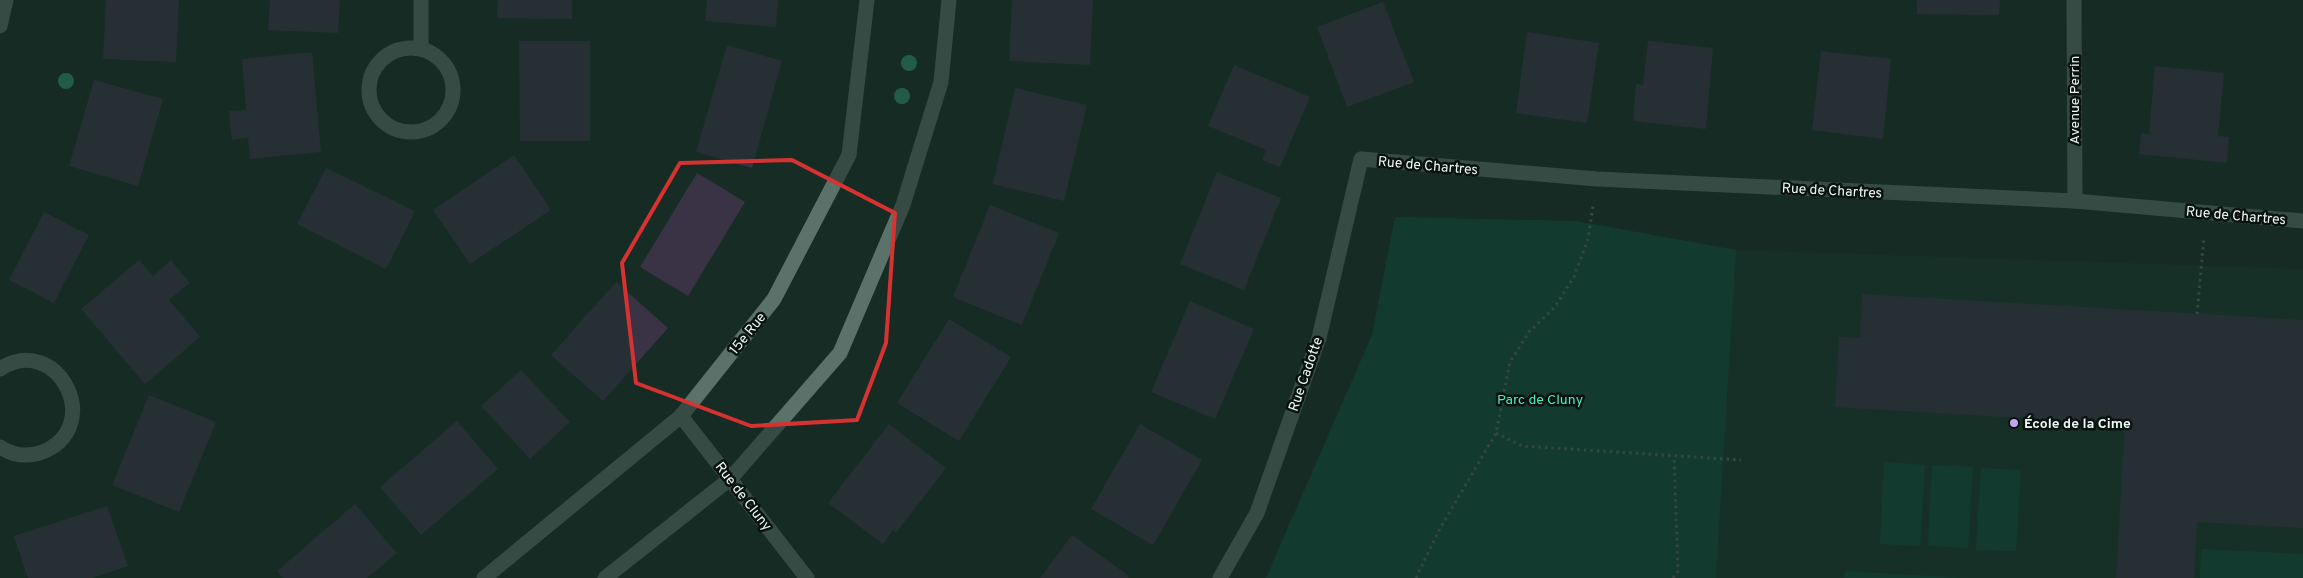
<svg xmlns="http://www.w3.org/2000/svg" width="2303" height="578" viewBox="0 0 2303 578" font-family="Overpass,sans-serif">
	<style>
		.built { fill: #17362c }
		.green { fill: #114c3d }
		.building { fill: #3a3345 }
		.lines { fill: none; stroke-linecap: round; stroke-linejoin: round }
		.path { stroke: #576a64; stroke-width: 3; stroke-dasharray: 2.5 4; stroke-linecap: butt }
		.street { stroke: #5b726a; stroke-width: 15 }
		.tree { fill: #33967b }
		.marked { fill: none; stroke: #d73232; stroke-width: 4; stroke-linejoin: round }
		.poi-dot { fill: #c4a7f1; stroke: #09120f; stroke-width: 2 }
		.labels { text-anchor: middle; stroke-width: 5; stroke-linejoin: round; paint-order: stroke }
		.street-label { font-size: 14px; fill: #ebf8f3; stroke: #09120f }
		.park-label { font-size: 14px; fill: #4aecc1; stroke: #09120f }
		.poi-label { font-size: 14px; font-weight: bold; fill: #ebf8f3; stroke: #09120f; text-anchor: start }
	</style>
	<rect width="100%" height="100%" fill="#162c25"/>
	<polygon class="built" points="1736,250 2303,269 2303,578 1716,578"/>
	<g class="green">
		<polygon points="1395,217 1576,221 1736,250 1716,578 1266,578 1372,335"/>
		<polygon points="1884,462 1925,465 1920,546 1880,544"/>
		<polygon points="1932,465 1973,467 1968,548 1928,546"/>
		<polygon points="1981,468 2021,470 2016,551 1976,550"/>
		<polygon points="2201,549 2303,554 2303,578 2200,578"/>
		<polygon points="1845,571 1964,578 1844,578"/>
	</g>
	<g class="building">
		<polygon points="106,0 179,0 176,62 103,59"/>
		<polygon points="270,0 340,0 338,33 268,30"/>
		<polygon points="498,0 572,0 572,19 497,18"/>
		<polygon points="707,0 778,0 776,27 705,21"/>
		<polygon points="1012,0 1093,0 1090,65 1009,61"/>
		<polygon points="1917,0 2000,0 1999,15 1917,14"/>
		<polygon points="1383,2 1414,82 1347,107 1317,27"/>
		<polygon points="1527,32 1599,43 1587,123 1516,113"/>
		<polygon points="519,41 590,41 590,141 520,141"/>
		<polygon points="1648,41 1713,48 1706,129 1633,121 1636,84 1643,85"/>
		<polygon points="727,45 782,61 752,168 696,152"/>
		<polygon points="1821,51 1891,59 1883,139 1812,130"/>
		<polygon points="312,52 321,152 250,159 248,138 232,140 229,111 246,110 242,59"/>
		<polygon points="1234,65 1310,97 1280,167 1262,160 1266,150 1208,126"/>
		<polygon points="2155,66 2224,73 2218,136 2229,137 2227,163 2139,154 2141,133 2149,134"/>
		<polygon points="94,80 163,99 138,186 69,166"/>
		<polygon points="1015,88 1087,105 1064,201 993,184"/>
		<polygon points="514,155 551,210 470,264 433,210"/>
		<polygon points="326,168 415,211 386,269 297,224"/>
		<polygon points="1217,172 1281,198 1244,290 1180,264"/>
		<polygon points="697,173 745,202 688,296 640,267"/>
		<polygon points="990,205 1059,233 1022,325 953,297"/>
		<polygon points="44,212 89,235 54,303 9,280"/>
		<polygon points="139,260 153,276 171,260 190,283 169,300 200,337 145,384 81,309"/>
		<polygon points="616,282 668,328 603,401 551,355"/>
		<polygon points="1862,294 2303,320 2303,528 2197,522 2194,578 2116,578 2125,424 1835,407 1839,337 1860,338"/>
		<polygon points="1190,301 1254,329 1215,419 1151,392"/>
		<polygon points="949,319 1011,357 959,441 897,403"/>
		<polygon points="521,370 570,422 530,459 481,406"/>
		<polygon points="149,395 216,422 179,512 112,485"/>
		<polygon points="457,421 498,469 421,535 380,487"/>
		<polygon points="889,424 946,468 896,533 893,530 883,544 828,503"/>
		<polygon points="1140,424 1202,460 1153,545 1091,509"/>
		<polygon points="355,504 397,553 367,578 283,578 277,571"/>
		<polygon points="107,506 128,566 92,578 28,578 14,536"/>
		<polygon points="1072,535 1129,576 1128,578 1040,578"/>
	</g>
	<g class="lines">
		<g class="path">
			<polyline points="2197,314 2204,237"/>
			<polyline points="1496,433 1522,446 1741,460"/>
			<polyline points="1416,578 1438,532 1496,433 1510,362 1529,332 1554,308 1574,277 1588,239 1593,206"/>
			<polyline points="1673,578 1678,571 1674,456"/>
		</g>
		<g class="street">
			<polyline points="2074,0 2075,201"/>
			<polyline points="0,26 6,0"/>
			<circle cx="411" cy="90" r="42"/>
			<polyline points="421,48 421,0"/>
			<path d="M0 369C57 331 108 428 40 453 26 457 12 455 0 447"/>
			<polyline points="681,416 807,578"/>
			<polyline points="484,578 681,416 774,299 849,155 867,0"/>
			<polyline points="605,578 731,478 840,353 903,205 941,82 949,0"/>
			<polyline points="1220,578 1257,513 1319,338 1361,159 1597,179 2075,201 2303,221"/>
		</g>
	</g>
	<g class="tree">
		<circle cx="909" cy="63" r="8"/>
		<circle cx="66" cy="81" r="8"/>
		<circle cx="902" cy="96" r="8"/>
	</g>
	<path d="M0 0H2303V578H0ZM792 160 895 213 886 343 857 420 751 426 636 383 622 263 680 163Z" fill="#162c25" fill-opacity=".55" fill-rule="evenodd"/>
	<path class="marked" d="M792 160 895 213 886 343 857 420 751 426 636 383 622 263 680 163Z"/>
	<circle class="poi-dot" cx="2014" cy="423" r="5"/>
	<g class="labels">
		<g class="street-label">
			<text transform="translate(2074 100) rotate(-90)" y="5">Avenue Perrin</text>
			<text transform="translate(1428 165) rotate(5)" y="5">Rue de Chartres</text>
			<text transform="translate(1832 190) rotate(3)" y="5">Rue de Chartres</text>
			<text transform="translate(2236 215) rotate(5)" y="5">Rue de Chartres</text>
			<text transform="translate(747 333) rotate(-51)" y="5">15e Rue</text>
			<text transform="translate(1305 374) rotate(-71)" y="5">Rue Cadotte</text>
			<text transform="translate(744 496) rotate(52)" y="5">Rue de Cluny</text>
		</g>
		<g class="park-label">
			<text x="1540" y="404">Parc de Cluny</text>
		</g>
		<g class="poi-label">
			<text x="2024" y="428">École de la Cime</text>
		</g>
	</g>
</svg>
